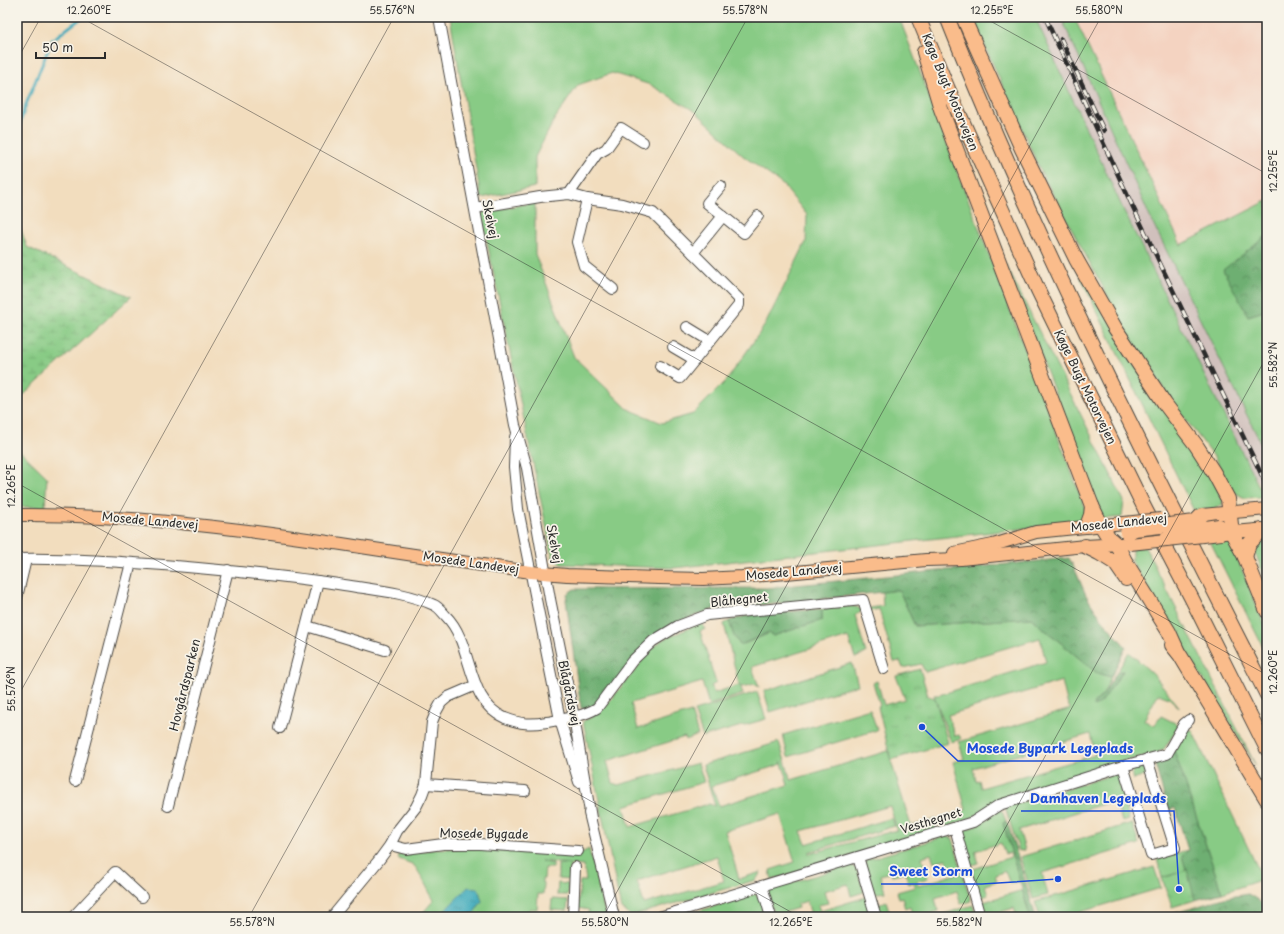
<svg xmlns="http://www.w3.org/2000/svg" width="1284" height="934" viewBox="0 0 1284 934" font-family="'Playpen Sans',sans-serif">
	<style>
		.built { fill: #f4d3c1 }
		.industrial { fill: #d0c0bc }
		.green { fill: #88cb85; stroke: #5a7b58; fill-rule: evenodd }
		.forest { fill: url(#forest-crowns); stroke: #4c6d4e }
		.wetland { fill: url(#wetland-marsh); stroke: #5a7b58 }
		.park { fill: url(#park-tufts); stroke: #5a7b58 }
		.water { fill: url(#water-ripples); stroke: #346a73 }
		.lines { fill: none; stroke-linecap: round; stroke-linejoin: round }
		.stream { stroke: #3caabb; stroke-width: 3 }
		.minor-casing { stroke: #494641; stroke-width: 12 }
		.major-casing { stroke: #494641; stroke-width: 14 }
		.highway-casing { stroke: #494641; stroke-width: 16 }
		.minor { stroke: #fff; stroke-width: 10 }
		.major { stroke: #fabc8b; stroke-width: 12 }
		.highway { stroke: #fabc8b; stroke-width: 14 }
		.rail-casing { stroke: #2b2b2b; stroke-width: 4.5 }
		.rail { stroke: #f7f3e8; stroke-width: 3; stroke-dasharray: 9; stroke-linecap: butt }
		.major-bridge-casing { stroke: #494641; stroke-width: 14; stroke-linecap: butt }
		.highway-bridge-casing { stroke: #494641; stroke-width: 16; stroke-linecap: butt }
		.major-bridge { stroke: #fabc8b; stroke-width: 12 }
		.highway-bridge { stroke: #fabc8b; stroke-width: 14 }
		.ticks { fill: none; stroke: #2b2b2b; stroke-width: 1; stroke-opacity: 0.45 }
		.labels { text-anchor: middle; stroke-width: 3.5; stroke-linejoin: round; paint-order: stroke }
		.street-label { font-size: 12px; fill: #2b2b2b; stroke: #f7f3e8 }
		.leader { fill: none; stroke: #1d4ed8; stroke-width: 1.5 }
		.callout-dot { fill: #1d4ed8; stroke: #f7f3e8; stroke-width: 1.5 }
		.callout-label { font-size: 13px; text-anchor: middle; font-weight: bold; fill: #1d4ed8; stroke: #f7f3e8; stroke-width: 3.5; stroke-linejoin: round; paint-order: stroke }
		.neatline { fill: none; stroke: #2b2b2b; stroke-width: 1.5 }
		.ticks-label { font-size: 10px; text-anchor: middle; fill: #2b2b2b }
	</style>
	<defs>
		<pattern id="forest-crowns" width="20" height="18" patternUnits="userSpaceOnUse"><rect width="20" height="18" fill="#6eaf72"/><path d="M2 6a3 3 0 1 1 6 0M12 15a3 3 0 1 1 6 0" fill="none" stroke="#5b8f5e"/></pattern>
		<pattern id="wetland-marsh" width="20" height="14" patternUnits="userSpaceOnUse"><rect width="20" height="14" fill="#88cb85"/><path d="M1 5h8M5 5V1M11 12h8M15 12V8" fill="none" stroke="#76ae73"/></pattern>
		<pattern id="park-tufts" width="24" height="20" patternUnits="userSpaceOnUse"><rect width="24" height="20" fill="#88cb85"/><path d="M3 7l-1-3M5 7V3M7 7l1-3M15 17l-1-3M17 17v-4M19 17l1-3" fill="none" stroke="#76ae73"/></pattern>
		<pattern id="water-ripples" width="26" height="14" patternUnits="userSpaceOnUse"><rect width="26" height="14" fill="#3caabb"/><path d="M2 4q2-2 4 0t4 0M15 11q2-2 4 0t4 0" fill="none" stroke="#338b98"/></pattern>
	</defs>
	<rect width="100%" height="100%" fill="#f7f3e8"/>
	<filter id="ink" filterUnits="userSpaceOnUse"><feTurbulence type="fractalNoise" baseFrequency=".025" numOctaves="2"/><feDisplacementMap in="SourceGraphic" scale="8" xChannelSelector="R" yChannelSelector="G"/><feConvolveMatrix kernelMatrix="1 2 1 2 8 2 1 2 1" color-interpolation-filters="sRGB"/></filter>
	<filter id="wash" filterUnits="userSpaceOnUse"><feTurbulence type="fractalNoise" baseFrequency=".012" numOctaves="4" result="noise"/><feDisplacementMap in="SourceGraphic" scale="16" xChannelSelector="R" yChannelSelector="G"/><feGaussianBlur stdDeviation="0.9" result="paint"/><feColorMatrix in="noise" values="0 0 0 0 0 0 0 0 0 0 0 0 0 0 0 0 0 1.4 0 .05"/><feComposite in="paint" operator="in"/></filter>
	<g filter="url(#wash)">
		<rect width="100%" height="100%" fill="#f2ddbe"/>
		<polygon class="built" points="1074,17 1267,17 1267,201 1181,245"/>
		<polygon class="industrial" points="1035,17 1061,17 1150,217 1267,456 1267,496 1251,471 1123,209"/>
		<g class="green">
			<polygon points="450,17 899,17 1090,521 674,568 561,564 553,559 481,213 535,202 535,254 574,357 628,409 662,423 693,414 727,380 765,325 806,242 807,215 783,185 742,155 696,112 651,85 612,73 578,85 554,120 535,157 535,187 481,198"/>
			<polygon points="972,17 1035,17 1123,209 1264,497 1245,498 1233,492 1215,458 1171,400 1128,334 1041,172"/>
			<polygon points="1061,17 1074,17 1181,245 1267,201 1267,237 1265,238 1248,316 1267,310 1267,456 1150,217"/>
			<polygon points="1006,265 1124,501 1122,517 1103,519"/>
			<polygon points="1076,268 1210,473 1223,500 1222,505 1215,509 1194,511"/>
			<polygon points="17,448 47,477 45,507 17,507"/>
			<polygon points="1229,538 1267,631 1267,655 1210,541"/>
			<polygon points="1267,538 1267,581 1254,551 1256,542"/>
			<polygon points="1145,547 1256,766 1132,562 1132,548"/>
			<path d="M899 590 915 626 1031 618 1097 673 1111 677 1103 695 1094 703 1095 707 1123 671 1117 672 1129 652 1154 675 1180 708 1169 698 1158 694 1144 720 1154 726 1161 716 1179 725 1164 749 1157 753 1107 766 1006 797 972 818 946 827 942 817 966 810 953 762 964 759 959 742 1071 709 1068 706 1062 681 948 715 955 736 959 735 961 739 951 742 934 695H939L1046 662 1040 638 925 672 921 664 903 668 900 661 894 662 879 609 870 611V608L883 606 882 592ZM1090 734 1095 755 981 788 979 780 976 781 973 768Z"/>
			<path d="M849 606 856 607 861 609V612L855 615 866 653 855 658 848 637 752 667 759 687 754 684 742 687 740 685 743 694 709 705 702 682 631 703 638 729 691 712 698 735 686 740 685 737 607 761 613 783 618 785 698 763 704 782 624 806 630 827 709 804 715 806 703 765 779 742 791 780 888 751 911 826 936 819V830L772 880 770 870 795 862 780 814 725 831 739 879 761 872 756 880 631 916 621 909 583 721 590 718 602 710 636 669 648 652 662 640 701 623 706 629 700 631 716 683 711 686 714 693 739 685 724 624 729 621 734 636 744 644 770 633 773 636 822 620V609ZM781 761 787 777 786 778 788 785 719 806 712 786 782 764ZM890 806 897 830 809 854V852L895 826 892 818 806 844 801 831ZM717 856 724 881 644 904 637 881Z"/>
			<polygon points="852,663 858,685 770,712 764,691"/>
			<polygon points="757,692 766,719 703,737 694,711"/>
			<polygon points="870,709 877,730 788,757 783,735"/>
			<polygon points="1185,729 1192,730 1263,879 1222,893 1174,751"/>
			<path d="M1140 766 1146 770 1148 775 1133 780C1130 772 1133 769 1140 766Z"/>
			<polygon points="1119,773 1124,776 1125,781 1119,784 1129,820 1122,822 1116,800 1019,830 1025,850 1019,851 1005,807"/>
			<polygon points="999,810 1002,811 1006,821 1003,823 1020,881 1010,884 1005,871 995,875 997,881 985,885 988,895 979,898 970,870 1011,857 1010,853 1005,854 1001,843 975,851 979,863 968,866 960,837 962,832 981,823"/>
			<polygon points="1132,823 1139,844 1042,873 1048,895 1033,899 1020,857"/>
			<polygon points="947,836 953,839 961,867 950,871 946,859 934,862 931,854 922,857 928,878 917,881 918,886 962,872 971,901 961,904 957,891 935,898 938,911 928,914 929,917 913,917 910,907 905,909 902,897 899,898 897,892 915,887 914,882 909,884 905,872 892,875 891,872 880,875 885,892 872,894 864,866 866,860"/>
			<path d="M475 848 579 854 589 849 606 917H587L589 910 578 908 580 881H586L584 866 570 865 569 880 558 879V864H569L541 861 553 864V868H545L544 879H542V883L544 884 543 894H538L537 909H529L528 917H419L434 900C429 893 418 867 412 864 408 862 403 861 399 859L398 855 435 849Z"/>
			<polygon points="1188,850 1182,856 1187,870 1162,878 1157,859"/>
			<polygon points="851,865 857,869 864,892 851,896 848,884 824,891 828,903 818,905 820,911 866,897 872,917 859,917 858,914 848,917 818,917 817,913 811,915 807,901 797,904 798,908 785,912 786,917 774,917 767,894 770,889"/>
			<polygon points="1154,867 1161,888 1064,917 1040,917 1035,902"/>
			<polygon points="558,883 568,884 568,895 557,895"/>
			<polygon points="1023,890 1030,917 1017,917 1014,908 997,913 998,917 984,917 980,903"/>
			<polygon points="755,894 761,898 766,917 681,917 682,916"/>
			<polygon points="552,899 568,900 567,911 551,910"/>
			<polygon points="886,901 891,917 880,917 877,906"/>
			<polygon points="973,905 976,917 934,917"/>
		</g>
		<g class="forest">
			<polygon points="1265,237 1267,237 1267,310 1248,316 1223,270"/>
			<path d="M1069 558C1076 570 1080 582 1086 595 1097 615 1111 630 1126 647L1111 677 1097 673 1031 618 915 626 899 590 788 603 720 607 672 624 596 704 586 710 581 708 566 600 567 594 574 589 766 588Z"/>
			<polygon points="822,609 822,620 773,636 769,633 740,645 734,636 729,621 749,615"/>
			<polygon points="1123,671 1103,700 1094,707 1094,703 1103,695 1117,672"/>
			<polygon points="1174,750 1222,893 1195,900 1182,856 1188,850 1175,808 1168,810 1155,764"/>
			<polygon points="1006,821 1009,828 1036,917 1030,917 1003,823"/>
			<path d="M1248 894C1258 900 1267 904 1267 917H1163L1224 898Z"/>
		</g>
		<polygon class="wetland" points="17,218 27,247 131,297 17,401"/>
		<g class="park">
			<polygon points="920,669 928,696 935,698 948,743 891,760 878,707 880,705 873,683 877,681 884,705 905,699 896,676"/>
			<polygon points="1187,870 1195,900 1172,907 1162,878"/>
		</g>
		<polygon class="water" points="468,887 478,888 482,901 471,917 441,917 443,912"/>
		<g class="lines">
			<polyline class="stream" points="17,133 25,107 52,40 80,19 96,17"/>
		</g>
	</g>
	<g filter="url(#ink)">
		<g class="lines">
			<g class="minor-casing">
				<g id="minor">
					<polyline points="439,17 515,425 527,468 550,599 574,717 591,818"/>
					<polyline points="721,186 707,203 723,216"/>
					<polyline points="569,194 597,154 606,149 621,128 643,142"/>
					<polyline points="587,199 577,242 584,266 613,289"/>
					<polyline points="475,208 540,197 569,194 587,199 622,204 653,213 739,299 739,305 680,378 660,366"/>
					<polyline points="693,253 723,216 744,233 758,216"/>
					<polyline points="687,327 710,341"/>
					<polyline points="673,347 695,360"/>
					<polyline points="515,437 514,467 518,509 560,720 579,782"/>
					<path d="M17 559C70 558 122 562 175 566 231 571 288 576 344 585 374 590 406 592 434 605 439 607 442 612 446 616 474 644 465 701 505 718 521 724 530 725 547 722 564 719 582 717 597 708L632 661 653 641 678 626 707 615 863 600 884 669"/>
					<polyline points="17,597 26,559"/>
					<polyline points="307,626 385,650"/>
					<polyline points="280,728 318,581"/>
					<polyline points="1123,766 1151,855 1175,848 1147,759"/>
					<polyline points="75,781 131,563"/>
					<polyline points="426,784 525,791"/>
					<polyline points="168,806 228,570"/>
					<polyline points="589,813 614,917"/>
					<polyline points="955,828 980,917"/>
					<polyline points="390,845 406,849 443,844 480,844 578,851"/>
					<polyline points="858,857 876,917"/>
					<polyline points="762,886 771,917"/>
					<polyline points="73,917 115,872 142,897"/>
					<polyline points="332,917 379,860 390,845 397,831 416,807 422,795 426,784 432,722 436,712 441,703 448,697 476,685"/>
					<polyline points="573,917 575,867"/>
					<polyline points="659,917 973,822 999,805 1123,766 1167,754 1184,724 1189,720"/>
				</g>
			</g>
			<g class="major-casing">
				<g id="major">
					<path d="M17 515C126 514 234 528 342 544 405 554 468 563 531 572L567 575 659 578 703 579 742 577 926 560 961 559 1085 546 1122 544"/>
					<polyline points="1202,515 1267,509"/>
					<polyline points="1224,533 1267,529"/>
					<polyline points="954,553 993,545 1036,532 1124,523"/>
				</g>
			</g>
			<g class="highway-casing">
				<g id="highway">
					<polyline points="918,17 948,89 1038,290 1145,509 1192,599 1267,749"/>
					<path d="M947 17C1039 249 1154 472 1267 695"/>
					<polyline points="963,17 1022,149 1076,259 1115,328 1165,404 1196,445 1214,473 1228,499 1232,533 1245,557 1267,611"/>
					<polyline points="924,52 941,109 1092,506 1101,525 1109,538 1117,545 1125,561 1169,632 1178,652"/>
					<polyline points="1087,526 1091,515 1092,506"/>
					<polyline points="1085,546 1099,553 1115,563 1126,579"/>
					<polyline points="1245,557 1249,544 1262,530"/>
					<polyline points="1172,645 1180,655 1267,800"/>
				</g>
			</g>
			<use href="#minor" class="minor"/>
			<use href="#major" class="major"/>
			<use href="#highway" class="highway"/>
			<g class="rail-casing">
				<g id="rail">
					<polyline points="1045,17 1132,205 1267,486"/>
					<polyline points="1061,39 1104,131"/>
				</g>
			</g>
			<use href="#rail" class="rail"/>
			<g class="major-bridge-casing">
				<g id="major-bridge">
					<polyline points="1124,523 1161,519"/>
					<polyline points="1130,544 1221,534"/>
				</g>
			</g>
			<g class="highway-bridge-casing">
				<g id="highway-bridge">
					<polyline points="1127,533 1135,529 1195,522 1202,515"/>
					<polyline points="1167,539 1174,533 1219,526"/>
				</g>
			</g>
			<use href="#major-bridge" class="major-bridge"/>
			<use href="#highway-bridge" class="highway-bridge"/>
		</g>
	</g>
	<path class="ticks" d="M80 17 1267 675M983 17 1267 174M17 60 41 17M17 483 800 917M17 698 394 17M249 917 748 17M603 917 1101 17M956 917 1267 356"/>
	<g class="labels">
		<g class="street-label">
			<text transform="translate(950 92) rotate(67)" y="4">Køge Bugt Motorvejen</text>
			<text transform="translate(490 219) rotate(79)" y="4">Skelvej</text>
			<text transform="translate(1085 387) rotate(64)" y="4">Køge Bugt Motorvejen</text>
			<text transform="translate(150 521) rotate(5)" y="4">Mosede Landevej</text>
			<text transform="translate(1119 523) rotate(-6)" y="4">Mosede Landevej</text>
			<text transform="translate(554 544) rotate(80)" y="4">Skelvej</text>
			<text transform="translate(471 563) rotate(8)" y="4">Mosede Landevej</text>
			<text transform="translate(794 572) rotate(-5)" y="4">Mosede Landevej</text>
			<text transform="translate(739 600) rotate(-6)" y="4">Blåhegnet</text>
			<text transform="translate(185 685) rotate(-76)" y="4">Hovgårdsparken</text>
			<text transform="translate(569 693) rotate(78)" y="4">Blågårdsvej</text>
			<text transform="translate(931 821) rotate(-17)" y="4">Vesthegnet</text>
			<text transform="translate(484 834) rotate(1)" y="4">Mosede Bygade</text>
		</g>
	</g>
	<path class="leader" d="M922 727L958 761H1143M1179 889L1174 811H1021M1058 879L982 884H881"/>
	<g class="callout-dot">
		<circle cx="922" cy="727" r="4"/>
		<circle cx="1179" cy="889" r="4"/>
		<circle cx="1058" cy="879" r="4"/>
	</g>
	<g class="callout-label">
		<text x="1050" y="753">Mosede Bypark Legeplads</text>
		<text x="1098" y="803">Damhaven Legeplads</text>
		<text x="931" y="876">Sweet Storm</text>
	</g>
	<rect width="1284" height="934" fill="none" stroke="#f7f3e8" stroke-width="44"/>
	<path d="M36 52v6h69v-6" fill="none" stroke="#2b2b2b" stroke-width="2"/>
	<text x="42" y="52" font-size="12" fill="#2b2b2b" stroke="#f7f3e8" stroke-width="3" paint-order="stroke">50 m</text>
	<rect x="22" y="22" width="1240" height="890" class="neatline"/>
	<g class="ticks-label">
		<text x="89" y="14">12.260°E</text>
		<text x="392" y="14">55.576°N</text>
		<text x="745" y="14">55.578°N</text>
		<text x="992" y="14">12.255°E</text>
		<text x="1099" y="14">55.580°N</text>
		<text transform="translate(1273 171) rotate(-90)" y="4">12.255°E</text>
		<text transform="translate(1273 365) rotate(-90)" y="4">55.582°N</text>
		<text transform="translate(11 486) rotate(-90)" y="4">12.265°E</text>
		<text transform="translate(1273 672) rotate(-90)" y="4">12.260°E</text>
		<text transform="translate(11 689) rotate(-90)" y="4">55.576°N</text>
		<text x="252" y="926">55.578°N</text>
		<text x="605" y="926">55.580°N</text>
		<text x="791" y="926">12.265°E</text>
		<text x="959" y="926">55.582°N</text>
	</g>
</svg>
